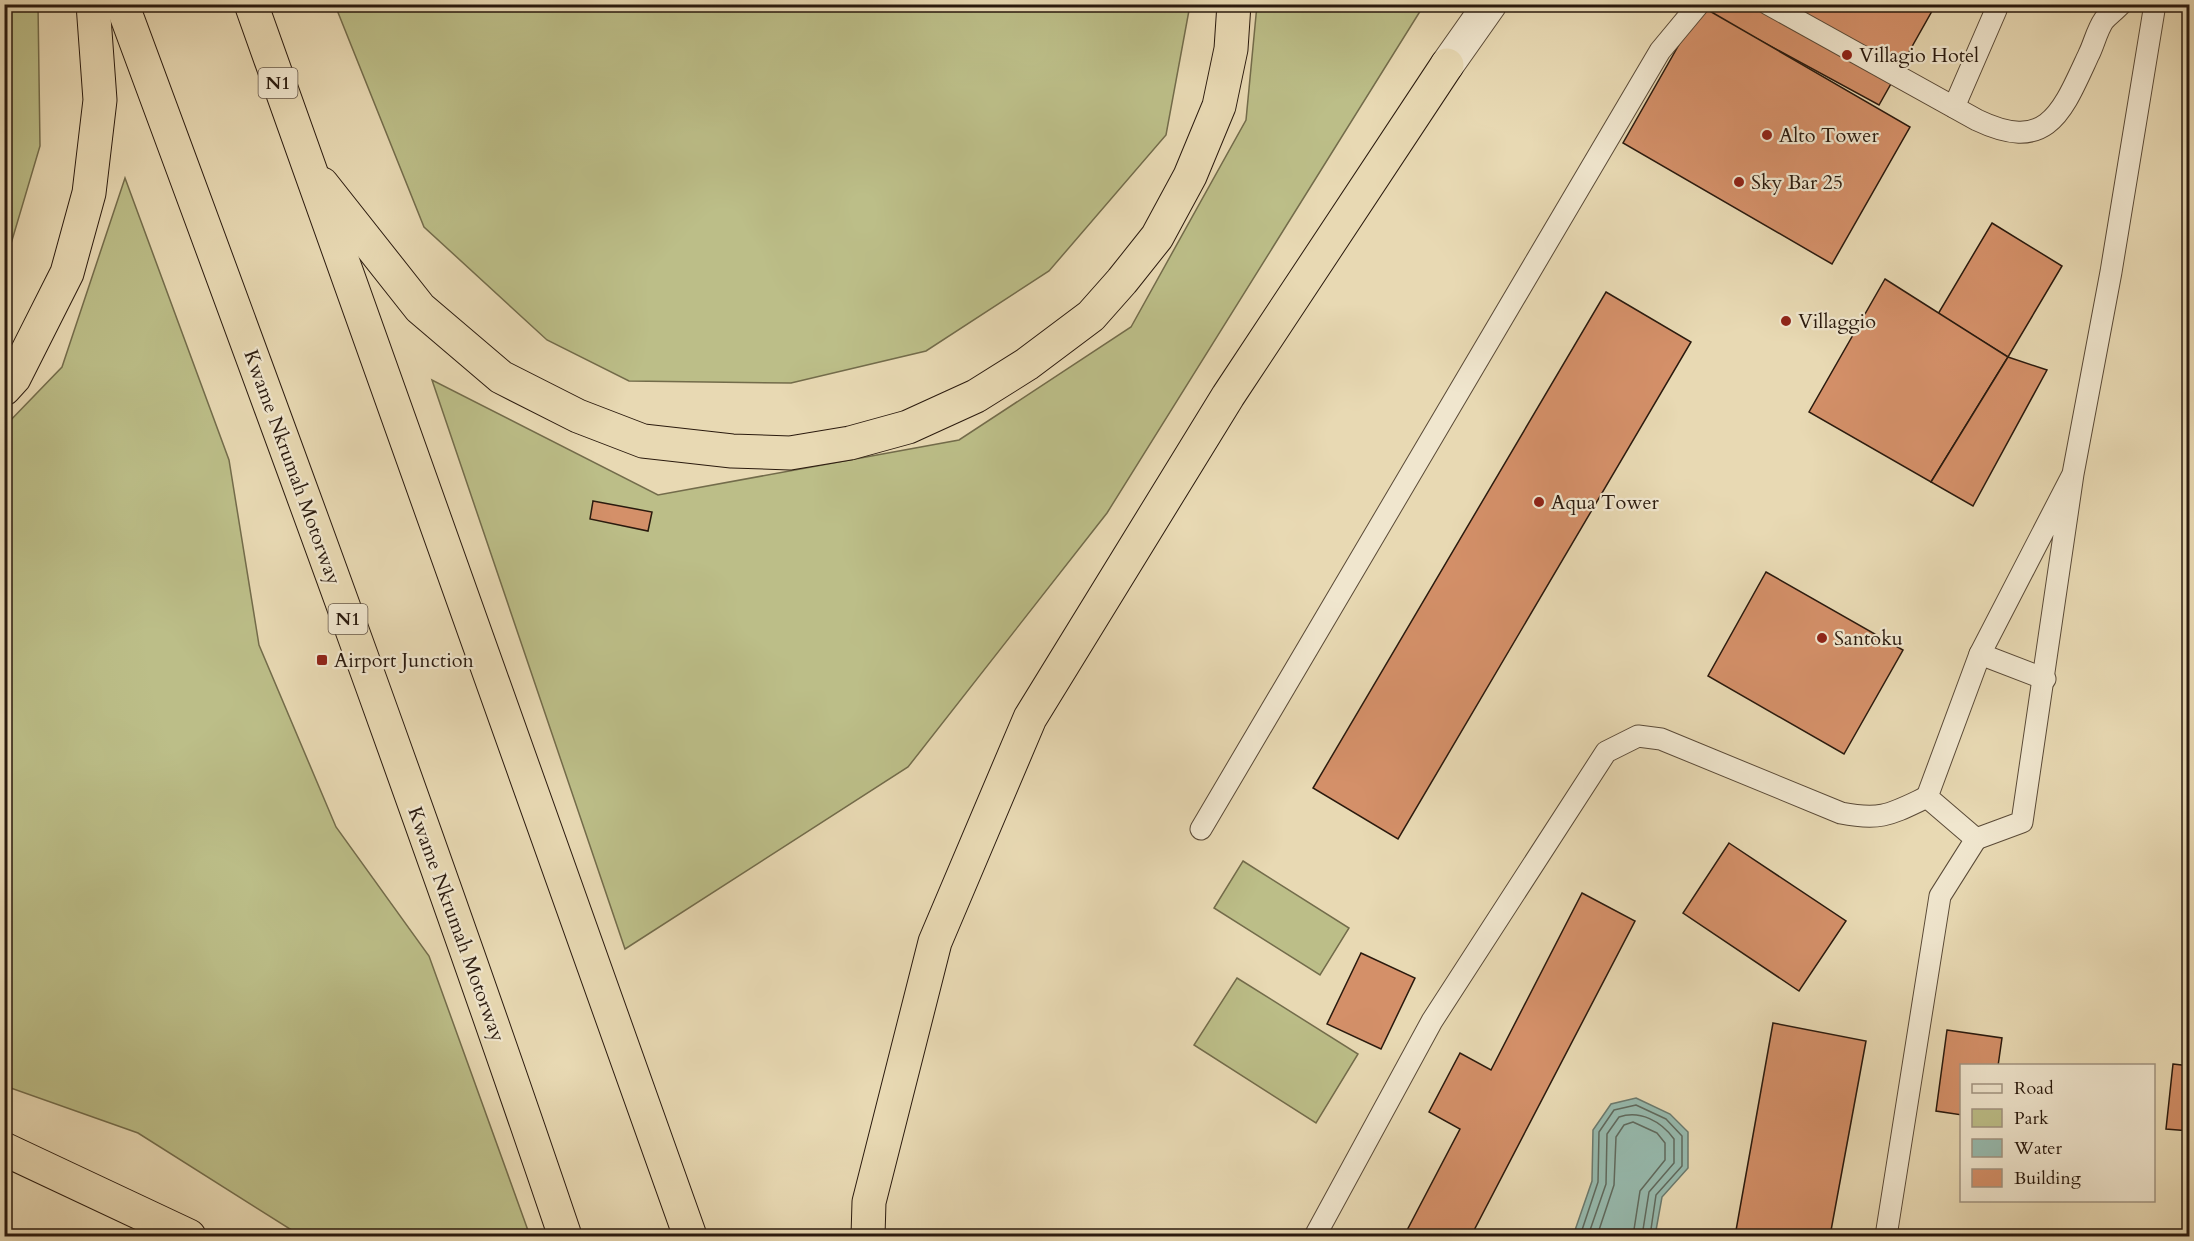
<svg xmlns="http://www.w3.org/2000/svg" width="2194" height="1241" viewBox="0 0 2194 1241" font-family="Cardo,serif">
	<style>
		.green { fill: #bcbe88; stroke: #736c4b; stroke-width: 1.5 }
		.water { fill: #97baae; stroke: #6b7a6e; stroke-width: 1.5 }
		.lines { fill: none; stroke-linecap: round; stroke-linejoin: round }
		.shore { stroke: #606a5e; stroke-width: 1.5 }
		.building { fill: #d49069; stroke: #2a1a0e; stroke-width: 1.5 }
		.service-casing { stroke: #5a4a37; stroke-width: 23 }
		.tertiary-casing { stroke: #5a4a37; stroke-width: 35 }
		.motorway-casing { stroke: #2a1a0e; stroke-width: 35 }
		.service { stroke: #f0e6ce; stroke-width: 21 }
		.tertiary { stroke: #f0e6ce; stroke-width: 33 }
		.motorway { stroke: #e8d9b3; stroke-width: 33 }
		.poi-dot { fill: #8f2418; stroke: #f0e6ce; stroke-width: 2 }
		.labels { text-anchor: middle; stroke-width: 4.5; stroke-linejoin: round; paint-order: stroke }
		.shield { fill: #f0e6ce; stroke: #655748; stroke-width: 1.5 }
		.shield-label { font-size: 18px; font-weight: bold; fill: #2a1a0e }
		.poi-label { font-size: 20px; fill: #2a1a0e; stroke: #f0e6ce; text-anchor: start }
		.street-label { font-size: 20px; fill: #2a1a0e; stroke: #f0e6ce }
	</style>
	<rect width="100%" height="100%" fill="#e8d9b3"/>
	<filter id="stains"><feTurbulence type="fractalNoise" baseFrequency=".00333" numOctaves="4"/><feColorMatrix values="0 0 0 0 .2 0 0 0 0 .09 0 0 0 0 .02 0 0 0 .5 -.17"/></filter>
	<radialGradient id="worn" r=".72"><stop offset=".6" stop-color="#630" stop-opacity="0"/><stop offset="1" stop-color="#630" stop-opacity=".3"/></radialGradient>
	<g class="green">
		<polygon points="5,4 38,5 40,146 5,264"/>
		<polygon points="335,5 1190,5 1166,135 1049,271 926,351 791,383 629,381 547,340 424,227"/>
		<polygon points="1257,5 1424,5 1107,513 908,767 625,949 432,380 658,495 959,440 1131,327 1246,120"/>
		<polygon points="125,178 229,460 259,645 336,827 429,956 530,1236 301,1236 138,1133 5,1086 5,426 62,367"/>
		<polygon points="1243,861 1349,928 1320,975 1214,908"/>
		<polygon points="1237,978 1358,1054 1316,1123 1194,1045"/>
	</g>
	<polygon class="water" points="1636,1098 1670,1114 1688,1132 1688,1168 1662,1197 1655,1236 1573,1236 1592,1181 1593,1130 1611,1104"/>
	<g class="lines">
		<g class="shore">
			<polyline points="1580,1236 1598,1182 1599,1132 1614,1110 1636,1105 1666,1119 1682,1136 1682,1166 1656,1195 1650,1236"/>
			<path d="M1588 1236 1606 1184 1607 1134 1619 1117C1640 1110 1661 1121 1674 1139V1163L1649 1192 1642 1236"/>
			<polyline points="1597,1236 1614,1185 1616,1137 1624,1125 1633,1122 1657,1133 1665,1143 1665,1160 1640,1191 1633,1236"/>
		</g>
	</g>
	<g class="building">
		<polygon points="1693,4 1936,4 1879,105"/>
		<polygon points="1701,6 1910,127 1832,264 1623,143"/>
		<polygon points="1992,223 2062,266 2008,357 1938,314"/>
		<polygon points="1885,279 2008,357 1931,482 1809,412"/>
		<polygon points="1606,292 1691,342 1398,839 1313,788"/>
		<polygon points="2008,357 2047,370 1973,506 1931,482"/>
		<polygon points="593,501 652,512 648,531 590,519"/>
		<polygon points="1766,572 1903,650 1844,754 1708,676"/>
		<polygon points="1729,843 1846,921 1799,991 1683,913"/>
		<polygon points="1582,893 1635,921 1471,1236 1404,1236 1460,1129 1429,1112 1460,1053 1491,1070"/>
		<polygon points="1361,953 1415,978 1381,1049 1327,1024"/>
		<polygon points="1773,1023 1866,1041 1830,1236 1735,1236"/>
		<polygon points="1947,1030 2002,1038 1998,1066 1962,1066 1962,1115 1936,1111"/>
		<polygon points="2173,1064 2190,1066 2190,1131 2166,1129"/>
	</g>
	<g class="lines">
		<g class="service-casing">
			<g id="service">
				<path d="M1768 4 1977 120C2048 154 2062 112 2089 54 2094 44 2097 30 2104 20 2109 15 2115 10 2121 4"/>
				<polyline points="1954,107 1996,10 1992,4"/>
				<polyline points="2073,474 1980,654 1927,797 1976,839 2022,822 2073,474 2111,272 2155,4"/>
				<polyline points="1980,654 2045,679"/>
				<polyline points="1201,829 1660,51 1699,4"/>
				<path d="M1315 1236 1432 1021 1606 752 1638 736 1661 739 1841 813C1882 821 1891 814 1927 797"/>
				<polyline points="1886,1236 1940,896 1976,839"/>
			</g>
		</g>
		<g class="tertiary-casing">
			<polyline id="tertiary" points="1447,65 1490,4"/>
		</g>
		<g class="motorway-casing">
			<g id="motorway">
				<path d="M122 4C274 414 425 823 565 1236"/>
				<polyline points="251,4 690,1236"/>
				<polyline points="322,184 420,308 501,377 578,416 643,441 732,451 790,453 850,443 908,427 976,396 1027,364 1091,316 1122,281 1157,237 1190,176 1219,106 1231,49 1234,4"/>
				<polyline points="4,389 14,378 67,273 89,193 100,100 93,4"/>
				<polyline points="4,1149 189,1236"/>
				<polyline points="868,1236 869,1202 935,942 1030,718 1228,396 1447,65"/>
			</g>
		</g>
		<use href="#service" class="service"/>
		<use href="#tertiary" class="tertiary"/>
		<use href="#motorway" class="motorway"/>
	</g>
	<g class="poi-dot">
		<circle cx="1847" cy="55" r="6"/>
		<circle cx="1767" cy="135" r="6"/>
		<circle cx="1739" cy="182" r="6"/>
		<circle cx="1786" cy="321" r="6"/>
		<circle cx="1539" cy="502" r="6"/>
		<circle cx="1822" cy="638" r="6"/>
		<rect x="316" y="654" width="12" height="12" rx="3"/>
	</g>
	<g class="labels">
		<g class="shield">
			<rect x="258.5" y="68" width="39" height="30" rx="4.5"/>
			<rect x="328.5" y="604" width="39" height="30" rx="4.5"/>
		</g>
		<g class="shield-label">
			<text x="278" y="89">N1</text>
			<text x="348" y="625">N1</text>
		</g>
		<g class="poi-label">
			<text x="1859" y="62">Villagio Hotel</text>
			<text x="1779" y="142">Alto Tower</text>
			<text x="1751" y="189">Sky Bar 25</text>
			<text x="1798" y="328">Villaggio</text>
			<text x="1551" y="509">Aqua Tower</text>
			<text x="1834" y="645">Santoku</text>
			<text x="334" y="667">Airport Junction</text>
		</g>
		<g class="street-label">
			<text transform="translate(293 467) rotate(70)" y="7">Kwame Nkrumah Motorway</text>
			<text transform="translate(457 924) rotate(70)" y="7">Kwame Nkrumah Motorway</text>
		</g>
	</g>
	<rect width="2194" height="1241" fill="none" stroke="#e8d9b3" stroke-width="24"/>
	<rect x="6" y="6" width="2182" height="1229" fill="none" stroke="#2a1a0e" stroke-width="3"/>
	<rect x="12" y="12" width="2170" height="1217" fill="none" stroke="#2a1a0e" stroke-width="1.5"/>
	<rect x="1960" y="1064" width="195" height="138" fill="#f0e6ce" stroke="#a19481" stroke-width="1.5"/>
	<rect x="1972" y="1084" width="30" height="9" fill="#f0e6ce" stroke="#a19481" stroke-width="1.5"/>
	<text x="2014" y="1094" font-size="18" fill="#2a1a0e">Road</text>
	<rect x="1972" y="1109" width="30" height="18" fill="#bcbe88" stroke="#a19481" stroke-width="1.5"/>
	<text x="2014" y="1124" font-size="18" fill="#2a1a0e">Park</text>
	<rect x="1972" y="1139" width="30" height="18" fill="#97baae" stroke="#a19481" stroke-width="1.5"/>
	<text x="2014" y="1154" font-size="18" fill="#2a1a0e">Water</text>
	<rect x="1972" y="1169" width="30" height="18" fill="#d49069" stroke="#a19481" stroke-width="1.5"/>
	<text x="2014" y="1184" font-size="18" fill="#2a1a0e">Building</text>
	<rect width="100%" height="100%" filter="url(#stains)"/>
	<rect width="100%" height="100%" fill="url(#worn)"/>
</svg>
